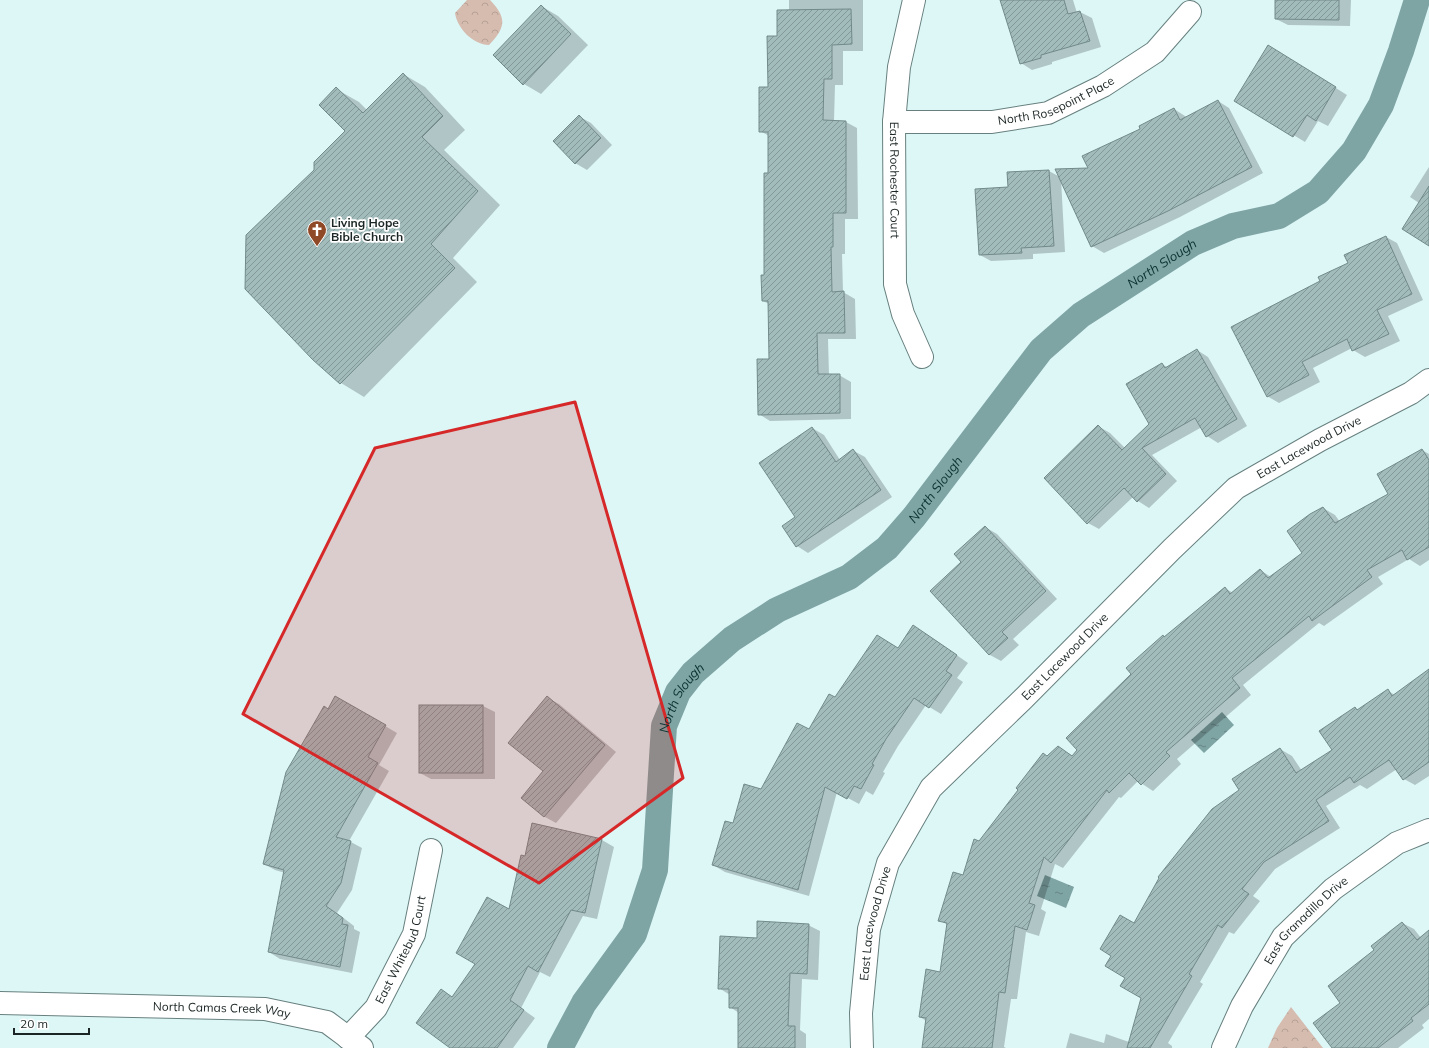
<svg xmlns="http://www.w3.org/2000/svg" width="1429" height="1048" viewBox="0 0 1429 1048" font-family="Mulish,sans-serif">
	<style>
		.park { fill: url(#park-crowns) }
		.water { fill: url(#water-ripples) }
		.shadow { fill: #0003 }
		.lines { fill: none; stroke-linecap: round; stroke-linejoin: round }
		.canal { stroke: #7fa4a4; stroke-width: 26 }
		.building { fill: url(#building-hatch); stroke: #728a8a }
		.minor-casing { stroke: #67807f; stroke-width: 24 }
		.minor { stroke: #fff; stroke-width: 22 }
		.marked { fill: #d62828; fill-opacity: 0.2; stroke: #d62828; stroke-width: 3; stroke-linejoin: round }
		.labels { text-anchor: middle; stroke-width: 3.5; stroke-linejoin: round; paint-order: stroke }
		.street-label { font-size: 12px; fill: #1c2525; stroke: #fff }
		.poi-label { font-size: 12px; font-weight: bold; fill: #1c2525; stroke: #fff; text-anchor: start }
		.water-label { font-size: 13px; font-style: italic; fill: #0b3232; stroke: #fff }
	</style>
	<defs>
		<pattern id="park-crowns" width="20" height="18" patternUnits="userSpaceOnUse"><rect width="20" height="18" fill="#d6bbaf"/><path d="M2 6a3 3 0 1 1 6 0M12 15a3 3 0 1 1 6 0" fill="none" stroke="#b7a196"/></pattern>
		<pattern id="water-ripples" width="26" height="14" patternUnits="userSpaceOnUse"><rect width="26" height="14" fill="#7fa4a4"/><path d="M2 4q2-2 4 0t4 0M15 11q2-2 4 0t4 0" fill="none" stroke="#678585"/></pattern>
		<pattern id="building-hatch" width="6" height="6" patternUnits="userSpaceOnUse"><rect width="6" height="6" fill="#a2bbbb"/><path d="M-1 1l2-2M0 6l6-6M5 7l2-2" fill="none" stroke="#839898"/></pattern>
	</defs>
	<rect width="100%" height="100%" fill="#ddf7f7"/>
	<g class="park">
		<path d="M467 0H490C507 18 506 27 489 45 473 45 457 28 455 13Z"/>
		<polygon points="1291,1007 1323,1048 1268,1048 1277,1028"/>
	</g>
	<g class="water">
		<polygon points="1222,712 1234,725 1204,753 1191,740"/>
		<polygon points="1045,875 1074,887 1066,908 1037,896"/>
	</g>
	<g class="shadow">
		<polygon points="789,0 863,0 863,51 843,51 843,85 835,85 834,121 846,122 857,128 858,219 845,219 845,254 842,254 843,292 855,299 856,339 828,339 829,375 839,375 851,382 851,419 770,421 759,414 770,360 769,304 763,301 769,174 769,136 760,131 769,88 778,37 789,11"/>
		<polygon points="1002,0 1073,0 1077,13 1080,12 1092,18 1101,47 1052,62 1052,64 1032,70 1021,63"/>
		<polygon points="1276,0 1351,0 1350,26 1288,25 1276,19"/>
		<polygon points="541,6 558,16 588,45 541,94 524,84"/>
		<polygon points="1280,53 1347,95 1328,126 1318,121 1305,142 1236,100"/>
		<polygon points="403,74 425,87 465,130 444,150 500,205 453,258 477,282 364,397 341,383 314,359 315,171 346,131 336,89 359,102 367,110"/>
		<polygon points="1218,101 1229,108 1263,173 1180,217 1104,253 1092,246 1061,179 1065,252 1033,254 1033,259 991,261 980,255 1009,188 1008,173 1049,171 1060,177 1090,168 1141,129 1174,109 1185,116 1187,118"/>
		<polygon points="580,117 591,123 612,145 587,170 575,163"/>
		<polygon points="1429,167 1429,245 1419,203 1410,197"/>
		<polygon points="1386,237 1397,243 1423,300 1388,316 1400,341 1365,357 1353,350 1352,348 1313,368 1320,382 1279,403 1267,396 1322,282"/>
		<polygon points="1197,350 1208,357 1247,426 1218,443 1207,436 1202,427 1152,455 1177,481 1149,508 1138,501 1133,497 1099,529 1088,523 1098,426 1110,433 1125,448 1150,425 1162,364 1167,367"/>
		<polygon points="812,428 824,435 840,460 854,451 865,457 892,497 808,553 797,546 783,526 797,517"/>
		<polygon points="1422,450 1429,454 1429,560 1420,566 1409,559 1378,577 1383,584 1324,626 1319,623 1243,685 1251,695 1177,759 1181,764 1153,791 1138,781 1121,798 1119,797 1063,868 1055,864 1041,909 1046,912 1039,936 1026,932 1017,999 1011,999 1004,1047 1006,1048 923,1048 926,1021 920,1017 941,973 948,925 939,920 964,876 980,842 1048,757 1058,747 1073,756 1132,674 1165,637 1225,588 1233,593 1260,570 1271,577 1304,553 1323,508 1335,515 1340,522 1389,494"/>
		<polygon points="985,527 997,534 1057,599 1013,639 1019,645 1001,661 990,655 931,592 962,562"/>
		<polygon points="925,633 968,663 957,678 963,682 941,714 926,705 898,746 883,772 885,773 873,795 866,791 859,804 837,792 809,896 725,872 713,865 733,824 835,699 899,649"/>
		<polygon points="1429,670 1429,776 1415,785 1404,779 1397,769 1367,789 1360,785 1326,806 1340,828 1275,869 1253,896 1260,901 1234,934 1229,932 1200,982 1203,984 1168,1043 1172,1046 1172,1048 1066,1048 1070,1033 1104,1043 1106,1034 1129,1042 1142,997 1126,978 1134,924 1241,791 1280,749 1292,756 1302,771 1333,751 1355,708 1359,710 1388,691 1395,695"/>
		<polygon points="336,697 397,733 379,765 389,771 349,841 362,848 352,890 337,913 354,926 354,929 360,932 352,973 280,959 269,952 285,873 275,870 264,864 328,710"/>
		<polygon points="547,698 559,704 616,752 556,823 545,817 522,798 544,771"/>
		<polygon points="420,706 483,706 495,712 495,779 431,779 420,773"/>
		<polygon points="533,824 602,840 614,847 597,919 583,916 550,977 540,972 521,1008 535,1018 513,1048 452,1048 441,991 453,997 477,964 510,910 525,858"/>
		<polygon points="1402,923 1414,929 1421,938 1429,931 1429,1019 1422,1025 1424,1028 1398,1048 1333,1048 1342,1003 1376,950"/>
		<polygon points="808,925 820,931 818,980 802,979 800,1030 806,1034 806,1048 739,1048 739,1013 730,1007 730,995 719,988 758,939"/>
	</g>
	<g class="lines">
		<path class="canal" id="s1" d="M560 1048 584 1003 634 934 655 870 664 726 678 692 693 673 732 639 777 610 849 577 887 548 914 517 1041 350 1081 315 1193 243 1233 226 1279 216 1318 192 1354 151 1381 105 1401 51 1417 0"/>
	</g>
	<g class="building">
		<polygon points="1000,0 1064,0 1068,14 1080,11 1090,41 1041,55 1041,58 1020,64"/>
		<polygon points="1275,0 1339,0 1339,20 1275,19"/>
		<polygon points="541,5 571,34 523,85 493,55"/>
		<polygon points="851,9 852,44 832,45 832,79 824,79 823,120 846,121 846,213 833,213 833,247 831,247 832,292 844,291 845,333 817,333 818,374 840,374 840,413 758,415 757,359 769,359 768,301 762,301 761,275 764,275 764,173 768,173 768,132 759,132 759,87 768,87 767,36 777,36 777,10"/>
		<polygon points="1268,45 1336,87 1316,121 1307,115 1293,137 1234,101"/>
		<polygon points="403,73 443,116 422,137 478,191 431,244 455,268 340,384 313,360 245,289 246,235 314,170 314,162 345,131 319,105 336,87 363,113"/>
		<polygon points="1218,100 1252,167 1168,211 1091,247 1055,169 1088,168 1082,156 1140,129 1139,126 1174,108 1180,120"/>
		<polygon points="579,115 601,138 575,164 553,141"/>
		<polygon points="1049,170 1054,246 1021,248 1022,253 979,255 975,189 1008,187 1007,172"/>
		<polygon points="1429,186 1429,246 1402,229"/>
		<polygon points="1386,236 1412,294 1377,310 1389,334 1352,351 1347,339 1302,362 1309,375 1267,397 1231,327 1320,281 1318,277 1348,263 1344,255"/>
		<polygon points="1197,349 1237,419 1206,437 1195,418 1142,448 1166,474 1137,502 1124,488 1087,524 1044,478 1098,425 1122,450 1149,424 1126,384 1162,363 1165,368"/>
		<polygon points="812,427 836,462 853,449 881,490 796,547 782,526 795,517 759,463"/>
		<polygon points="1422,449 1429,460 1429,547 1407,560 1402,550 1367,570 1372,577 1312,621 1309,616 1232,678 1240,688 1166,752 1170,756 1141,785 1129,773 1109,793 1107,790 1051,863 1044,857 1029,903 1035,905 1027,930 1015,926 1005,993 999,992 992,1048 922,1048 926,1018 919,1017 926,969 940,972 947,923 938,921 953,872 963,875 974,839 979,841 1018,790 1016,788 1043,753 1047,756 1058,746 1072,756 1077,750 1066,738 1131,674 1126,668 1163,635 1164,637 1225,587 1230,594 1260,569 1268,578 1302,553 1287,531 1310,514 1323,507 1335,523 1388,494 1377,474"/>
		<polygon points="985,526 1046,591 1002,632 1008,638 989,655 930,591 961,562 954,554"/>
		<polygon points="913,625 957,655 946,671 952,675 929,708 914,698 886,739 872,764 874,765 861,789 854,786 847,799 825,787 798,890 712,865 725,821 733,823 744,784 761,789 797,723 809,729 829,694 835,697 877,635 898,648"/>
		<polygon points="1429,669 1429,762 1403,780 1389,760 1354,783 1350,777 1316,800 1329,821 1264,862 1242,889 1249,894 1222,928 1218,925 1189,974 1192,976 1150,1048 1127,1048 1141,998 1120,986 1125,978 1105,966 1111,956 1100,949 1120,915 1134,923 1159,878 1158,877 1212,809 1239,790 1232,779 1280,748 1296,773 1332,750 1319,731 1355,707 1357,710 1388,689 1392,696"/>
		<polygon points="335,696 386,725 368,757 378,763 336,837 351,841 341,883 326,906 343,918 342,924 348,925 340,967 268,952 284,870 263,864 286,772 324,706 328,709"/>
		<polygon points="547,696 605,745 544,817 521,798 543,771 508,743"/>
		<rect x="419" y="705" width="64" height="68"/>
		<polygon points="532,823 602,839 585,913 571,910 538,972 528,966 510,1000 524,1010 497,1048 450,1048 416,1023 441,989 452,997 475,964 456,953 487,897 509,909 521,855 525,856"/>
		<polygon points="757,921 809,924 807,974 790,973 788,1026 795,1026 795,1048 738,1048 738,1008 729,1008 729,989 718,989 720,936 757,938"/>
		<polygon points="1402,922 1417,940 1429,930 1429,1004 1411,1018 1413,1021 1378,1048 1332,1048 1313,1023 1340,1003 1328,986 1374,950 1371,946"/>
	</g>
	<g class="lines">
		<g class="minor-casing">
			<g id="minor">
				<path id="s2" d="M914 0 899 67 894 122 895 284 903 314 922 357"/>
				<path id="s3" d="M894 122H992L1048 113 1103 86 1155 52 1190 12"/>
				<path id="s4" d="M0 1003 265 1009 327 1022 362 1048"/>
				<path id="s5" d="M348 1038 376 1008 414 934 431 850"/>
				<path id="s6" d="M862 1048 861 1013 869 929 888 863 931 788 1022 700 1172 549 1236 488 1320 440 1411 393 1429 380"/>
				<path id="s7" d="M1223 1048 1242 1006 1283 937 1333 889 1397 843 1429 830"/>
			</g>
		</g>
		<use href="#minor" class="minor"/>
	</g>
	<path class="marked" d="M575 402 683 778 539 883 243 714 375 448Z"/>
	<defs>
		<g id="church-pin" transform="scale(1)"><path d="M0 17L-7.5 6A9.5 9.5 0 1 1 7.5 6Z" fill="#904926" stroke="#fff"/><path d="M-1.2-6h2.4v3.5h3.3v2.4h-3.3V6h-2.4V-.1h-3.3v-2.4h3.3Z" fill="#fff"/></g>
	</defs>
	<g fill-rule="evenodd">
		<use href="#church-pin" x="317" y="230"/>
	</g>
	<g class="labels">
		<g class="street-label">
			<text dy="4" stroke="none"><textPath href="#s3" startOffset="166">North Rosepoint Place</textPath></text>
			<text dy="4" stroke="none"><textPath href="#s2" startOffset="182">East Rochester Court</textPath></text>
			<text dy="4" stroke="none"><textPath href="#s6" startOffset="786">East Lacewood Drive</textPath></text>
			<text dy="4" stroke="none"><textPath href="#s6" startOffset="462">East Lacewood Drive</textPath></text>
			<text dy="4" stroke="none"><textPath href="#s7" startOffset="154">East Granadillo Drive</textPath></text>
			<text dy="4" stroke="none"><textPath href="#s6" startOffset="126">East Lacewood Drive</textPath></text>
			<text dy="4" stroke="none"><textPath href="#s5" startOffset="105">East Whitebud Court</textPath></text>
			<text dy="4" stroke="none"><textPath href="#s4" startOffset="222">North Camas Creek Way</textPath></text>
		</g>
		<g class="poi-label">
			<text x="331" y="227">Living Hope<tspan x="331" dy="14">Bible Church</tspan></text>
		</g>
		<g class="water-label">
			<text dy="5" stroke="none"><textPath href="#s1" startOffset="1041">North Slough</textPath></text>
			<text dy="5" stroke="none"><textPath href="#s1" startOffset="717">North Slough</textPath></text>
			<text dy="5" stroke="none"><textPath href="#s1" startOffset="381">North Slough</textPath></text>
		</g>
	</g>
	<path d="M14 1028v6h75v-6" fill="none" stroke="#1c2525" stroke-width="2"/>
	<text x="20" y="1028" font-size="12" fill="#1c2525" stroke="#ffffff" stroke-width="3" paint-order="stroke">20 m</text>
</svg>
